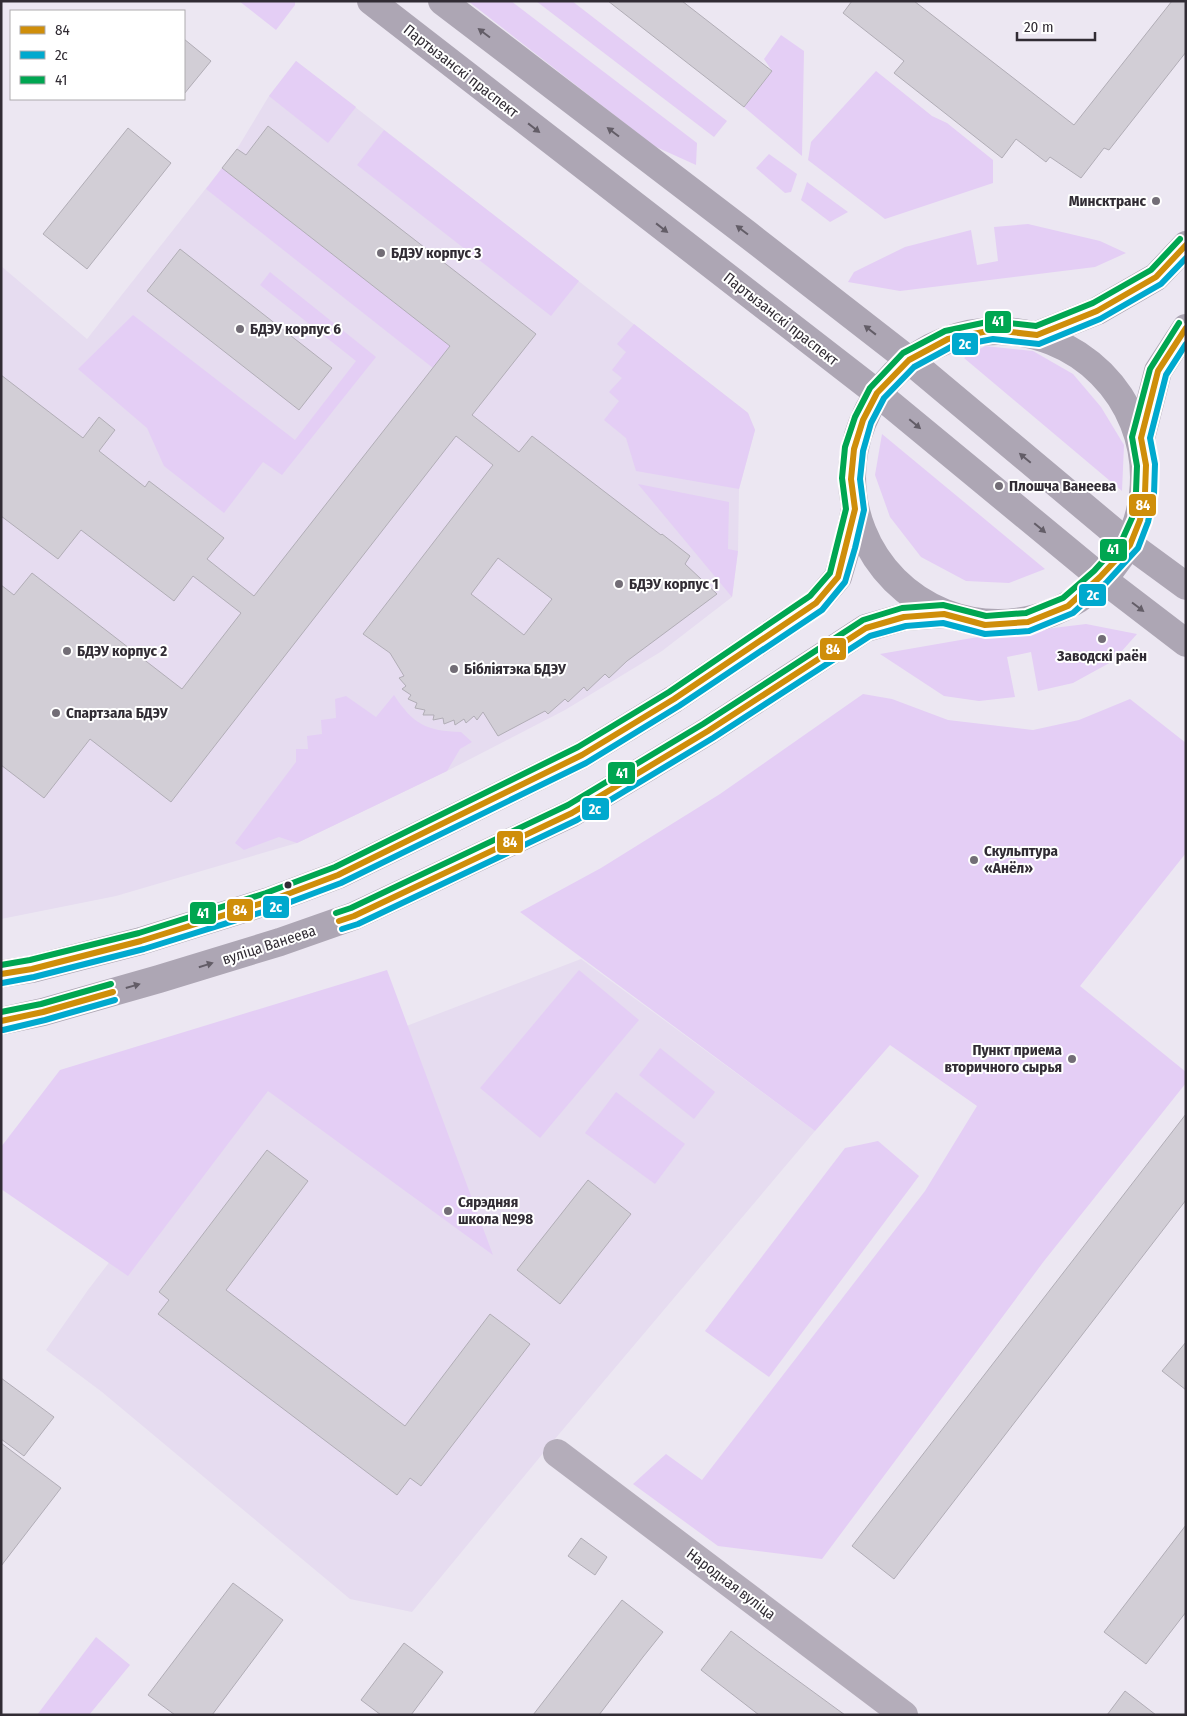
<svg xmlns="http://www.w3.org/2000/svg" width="1187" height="1716" viewBox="0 0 1187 1716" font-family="'Fira Sans Condensed',sans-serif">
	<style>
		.built { fill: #e6dcf0 }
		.green { fill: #e4cef5 }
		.building { fill: #d2ced6; stroke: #b1adb6; fill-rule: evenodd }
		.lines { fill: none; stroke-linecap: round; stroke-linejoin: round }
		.minor { stroke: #b4adba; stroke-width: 28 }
		.major { stroke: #ada6b4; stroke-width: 28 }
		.bus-1-casing { stroke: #fff; stroke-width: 10 }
		.bus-2-casing { stroke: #fff; stroke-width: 10 }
		.bus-3-casing { stroke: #fff; stroke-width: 10 }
		.bus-1 { stroke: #cf8e0a; stroke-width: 6 }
		.bus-2 { stroke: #00a9ce; stroke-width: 6 }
		.bus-3 { stroke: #00a651; stroke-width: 6 }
		.oneway { fill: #635d67 }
		.poi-dot { fill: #726d76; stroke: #fff; stroke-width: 2 }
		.bus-dot { fill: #312c34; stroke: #fff; stroke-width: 2 }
		.labels { text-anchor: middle; stroke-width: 4; stroke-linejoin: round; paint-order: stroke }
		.street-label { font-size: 15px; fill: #312c34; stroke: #fff }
		.poi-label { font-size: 15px; font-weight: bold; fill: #312c34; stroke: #fff; text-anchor: start }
		.line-badge { stroke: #fff; stroke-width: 2 }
		.badge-label { font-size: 14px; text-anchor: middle; font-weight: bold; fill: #fff }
	</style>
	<rect width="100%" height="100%" fill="#ece7f2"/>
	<g class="built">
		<polygon points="296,61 748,413 755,430 739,489 738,551 732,597 662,651 565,710 447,771 297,843 116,896 1,919 1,266 87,339 237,149 269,96"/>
		<polygon points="581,959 815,1131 549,1446 412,1612 350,1599 102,1392 46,1350 88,1290 238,1094 396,1030"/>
	</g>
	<g class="green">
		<polygon points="239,1 295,1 295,5 276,30"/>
		<polygon points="468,1 511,1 697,143 696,165 654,146"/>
		<polygon points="536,1 572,1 727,121 714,137"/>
		<polygon points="781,35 804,51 802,156 744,107 772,71 764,59"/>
		<polygon points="296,61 356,107 328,143 269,96"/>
		<polygon points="876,71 932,116 947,123 993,160 993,183 885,219 808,160 811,142"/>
		<polygon points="384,130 579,281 551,316 357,165"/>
		<polygon points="769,154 797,174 791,192 785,193 756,168"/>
		<polygon points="222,168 450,346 433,368 206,189"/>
		<polygon points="807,182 848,212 830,222 801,200"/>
		<polygon points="1028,224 1100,241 1126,253 1095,267 900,291 848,282 854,272 905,247 971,230 977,265 998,261 994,227"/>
		<polygon points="270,272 376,357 282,475 263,462 224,513 164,466 147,428 78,369 133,315 295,440 356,361 260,285"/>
		<polygon points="634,324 748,413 755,430 739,489 636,471 626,438 604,420 619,401 609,392 622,378 612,370 626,352 617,344"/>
		<polygon points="985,346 1033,351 1073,374 1101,407 1124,445 1122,491 964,358"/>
		<polygon points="882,434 1045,569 1009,583 966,581 921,557 890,517 875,475"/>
		<polygon points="638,484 729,502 728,549 738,551 732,597"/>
		<polygon points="1086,624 1137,634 1113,661 1073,683 1038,691 1031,652 1007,657 1015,697 979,701 944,696 880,654 972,638"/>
		<polygon points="863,694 892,699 948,720 1033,730 1079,720 1130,699 1186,743 1186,853 1080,986 1186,1072 1186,1083 1044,1261 822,1559 718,1546 633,1484 666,1454 702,1480 925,1191 977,1106 890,1045 815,1131 520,912 601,868 720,794"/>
		<path d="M394 695C413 724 426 731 461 732L472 742 460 749 447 771 297 843 279 837 244 850 235 843 296 762V749H308L307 736 322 734 321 720 336 718 335 699 346 696 376 717Z"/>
		<polygon points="387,970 493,1255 268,1091 128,1276 1,1189 1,1147 60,1070"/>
		<polygon points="579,970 639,1020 540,1138 480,1088"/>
		<polygon points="660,1048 715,1092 694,1119 639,1075"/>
		<polygon points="616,1092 685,1144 655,1184 585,1133"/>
		<polygon points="878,1141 919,1176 769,1377 705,1331 845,1148"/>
		<polygon points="96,1637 130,1665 89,1715 37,1715"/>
	</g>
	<g class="building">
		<polygon points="608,1 682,1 772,71 744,107"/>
		<polygon points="852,1 914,1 1074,125 1172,1 1186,1 1186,52 1109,150 1104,148 1081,178 1050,157 1046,162 1016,139 1002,158 894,73 904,61 843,13"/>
		<polygon points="184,39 211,61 184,94"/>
		<path d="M268 126 536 334 472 415 519 452 532 436 661 535 662 534 690 556 685 564 717 594 627 661 609 678 605 674 587 691 584 687 568 702 565 699 548 714 545 711 498 736 483 712 477 720 474 716 466 723 464 719 455 725 454 720 444 724 443 718 433 720 434 715H423L425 710 415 708 417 703 408 699 411 695 402 689 406 686 399 678 404 676 390 653 363 634 493 465 456 436 171 802 90 739 44 798 1 765V585L14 595 32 573 182 689 241 613 193 576 174 601 81 530 58 559 1 516V375L83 438 99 417 115 430 99 451 145 487 149 481 224 538 207 559 254 596 450 346 222 168 237 149 246 155ZM498 558 552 599 524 635 471 594Z"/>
		<polygon points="128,128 171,163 87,269 43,234"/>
		<polygon points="180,249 332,368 299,410 147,291"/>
		<polygon points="1186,1114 1186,1200 894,1579 852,1546"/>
		<polygon points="267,1150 308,1181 226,1290 405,1426 490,1314 530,1344 421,1486 410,1478 397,1495 158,1314 169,1300 159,1292"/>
		<polygon points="588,1180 631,1214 560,1304 517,1270"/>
		<polygon points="1186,1342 1186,1390 1162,1371"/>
		<polygon points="1,1378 54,1417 24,1456 1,1439"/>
		<polygon points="1,1443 61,1488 1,1566"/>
		<polygon points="1186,1525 1186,1612 1146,1664 1104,1632"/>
		<polygon points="581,1538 607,1557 595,1575 568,1556"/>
		<polygon points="233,1583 283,1620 212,1715 175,1715 148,1695"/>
		<polygon points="622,1600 663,1632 643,1657 599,1715 533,1715"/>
		<polygon points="731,1631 756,1650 845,1715 759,1715 701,1670"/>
		<polygon points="404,1643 443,1672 411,1715 381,1715 361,1700"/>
		<polygon points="1125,1691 1156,1715 1107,1715"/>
	</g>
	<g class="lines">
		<polyline class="minor" points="557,1453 904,1715"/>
		<g class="major">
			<polyline points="371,1 877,393 1100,577 1186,643"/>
			<polyline points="442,1 747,234 909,360 1130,545 1186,586"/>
			<circle cx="998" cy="477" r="146"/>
			<polyline points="1037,335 1097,311 1156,277 1186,245"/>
			<polyline points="1141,438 1158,371 1186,328"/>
			<polyline points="1,974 32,969 141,941 269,901 338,875 582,755 674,699 816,603 838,577 847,546 855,509"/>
			<polyline points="1,1021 43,1012 159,979 280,942 354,916 572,813 708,731 866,628 904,617 944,614"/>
		</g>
		<g class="bus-1-casing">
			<g id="bus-1">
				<polyline points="339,921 354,916 572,813 708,731 866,628 904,617 944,614 985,625 1028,622 1068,606 1100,577 1130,545 1140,520 1145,493 1146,465 1141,438 1158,371 1186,328"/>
				<polyline points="1,974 32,969 141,941 269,901 338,875 582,755 674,699 816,603 838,577 855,509 851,479 854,449 863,420 877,393 909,360 948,339 993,330 1037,335 1097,311 1156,277 1186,245"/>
				<polyline points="1,1021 43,1012 113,992"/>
			</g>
		</g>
		<g class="bus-2-casing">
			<g id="bus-2">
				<polyline points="342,929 358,924 577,820 713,738 870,636 906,626 943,623 985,634 1029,631 1073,613 1106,583 1138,548 1148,522 1154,494 1155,464 1150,438 1166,375 1186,344"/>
				<polyline points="2,983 34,977 144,949 272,909 341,883 586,763 679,706 822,610 845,582 855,548 864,510 860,479 863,451 871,423 884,398 914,367 951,347 993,339 1039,344 1100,319 1161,284 1186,258"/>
				<polyline points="3,1030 45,1020 115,1000"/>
			</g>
		</g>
		<g class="bus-3-casing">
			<g id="bus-3">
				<polyline points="336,913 351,908 568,805 703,724 863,620 902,608 943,605 986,616 1026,613 1063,598 1094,571 1122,540 1132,518 1136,492 1137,466 1132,437 1150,369 1179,323"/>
				<polyline points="1,965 30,960 139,933 266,893 335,867 578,747 669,692 810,596 830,573 846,509 842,478 845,447 855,417 870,388 903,353 945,331 992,321 1036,326 1093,303 1151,270 1180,239"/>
				<polyline points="1,1012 41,1004 111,984"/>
			</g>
		</g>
		<use href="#bus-1" class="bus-1"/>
		<use href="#bus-2" class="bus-2"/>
		<use href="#bus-3" class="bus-3"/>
	</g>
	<defs><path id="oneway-solid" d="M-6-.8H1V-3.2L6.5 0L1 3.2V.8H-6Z" transform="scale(1.25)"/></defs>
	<g class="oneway">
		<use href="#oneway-solid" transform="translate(484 33) rotate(-143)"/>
		<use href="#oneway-solid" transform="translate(534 128) rotate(38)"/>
		<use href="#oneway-solid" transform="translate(613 132) rotate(-143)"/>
		<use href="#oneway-solid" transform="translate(662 228) rotate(38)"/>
		<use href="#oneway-solid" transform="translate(742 230) rotate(-143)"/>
		<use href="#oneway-solid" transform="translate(870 330) rotate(-142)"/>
		<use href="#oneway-solid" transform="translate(915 424) rotate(40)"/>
		<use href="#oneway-solid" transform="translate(1025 458) rotate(-140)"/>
		<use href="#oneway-solid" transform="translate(1040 528) rotate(40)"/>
		<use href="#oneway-solid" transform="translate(1138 607) rotate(37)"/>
		<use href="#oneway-solid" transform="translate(206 965) rotate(-17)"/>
		<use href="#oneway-solid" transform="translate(133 986) rotate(-16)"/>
	</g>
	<g class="poi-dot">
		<circle cx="1156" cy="201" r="5"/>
		<circle cx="381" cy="253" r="5"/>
		<circle cx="240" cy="329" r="5"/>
		<circle cx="999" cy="486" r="5"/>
		<circle cx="619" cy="584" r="5"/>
		<circle cx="1102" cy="639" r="5"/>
		<circle cx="67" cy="651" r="5"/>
		<circle cx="454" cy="669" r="5"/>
		<circle cx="56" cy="713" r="5"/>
		<circle cx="974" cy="860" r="5"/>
		<circle cx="1072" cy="1059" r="5"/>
		<circle cx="448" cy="1211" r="5"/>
	</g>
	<circle class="bus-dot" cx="288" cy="885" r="4.5"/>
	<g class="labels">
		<g class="street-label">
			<text transform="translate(461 71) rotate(38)" y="5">Партызанскі праспект</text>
			<text transform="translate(781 319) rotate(38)" y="5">Партызанскі праспект</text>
			<text transform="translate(269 945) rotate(-18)" y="5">вуліца Ванеева</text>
			<text transform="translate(731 1584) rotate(37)" y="5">Народная вуліца</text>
		</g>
		<g class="poi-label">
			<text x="1146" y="206" text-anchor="end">Минсктранс</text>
			<text x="391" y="258">БДЭУ корпус 3</text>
			<text x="250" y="334">БДЭУ корпус 6</text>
			<text x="1009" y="491">Плошча Ванеева</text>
			<text x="629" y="589">БДЭУ корпус 1</text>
			<text x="77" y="656">БДЭУ корпус 2</text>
			<text x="1102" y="661" text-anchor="middle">Заводскі раён</text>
			<text x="464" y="674">Бібліятэка БДЭУ</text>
			<text x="66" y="718">Спартзала БДЭУ</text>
			<text x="984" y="856">Скульптура<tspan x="984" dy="17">«Анёл»</tspan></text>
			<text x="1062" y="1055" text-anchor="end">Пункт приема<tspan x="1062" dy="17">вторичного сырья</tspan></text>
			<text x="458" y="1207">Сярэдняя<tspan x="458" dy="17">школа №98</tspan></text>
		</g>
	</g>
	<g class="line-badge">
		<rect x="984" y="310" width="28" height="24" rx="5" fill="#00a651"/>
		<rect x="951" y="332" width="28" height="24" rx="5" fill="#00a9ce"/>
		<rect x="1128" y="493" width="29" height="24" rx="5" fill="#cf8e0a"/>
		<rect x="1099" y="538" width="29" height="24" rx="5" fill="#00a651"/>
		<rect x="1078" y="583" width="29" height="24" rx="5" fill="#00a9ce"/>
		<rect x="819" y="637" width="28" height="24" rx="5" fill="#cf8e0a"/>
		<rect x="607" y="761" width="29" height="24" rx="5" fill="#00a651"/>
		<rect x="581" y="797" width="29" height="24" rx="5" fill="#00a9ce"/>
		<rect x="496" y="830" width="28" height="24" rx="5" fill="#cf8e0a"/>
		<rect x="262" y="895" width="28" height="24" rx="5" fill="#00a9ce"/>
		<rect x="226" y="898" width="28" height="24" rx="5" fill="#cf8e0a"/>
		<rect x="189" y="901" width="28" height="24" rx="5" fill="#00a651"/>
	</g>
	<g class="badge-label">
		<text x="998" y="326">41</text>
		<text x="965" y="349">2с</text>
		<text x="1143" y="510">84</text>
		<text x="1113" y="554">41</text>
		<text x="1093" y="600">2с</text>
		<text x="833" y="654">84</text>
		<text x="622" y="778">41</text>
		<text x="595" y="814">2с</text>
		<text x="510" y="847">84</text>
		<text x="276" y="912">2с</text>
		<text x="240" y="915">84</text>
		<text x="203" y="918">41</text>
	</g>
	<rect width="1187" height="1716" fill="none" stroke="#312c34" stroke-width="5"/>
	<rect x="10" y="10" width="175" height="90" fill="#ffffff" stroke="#adabae"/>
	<rect x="20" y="26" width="25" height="8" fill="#cf8e0a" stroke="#adabae"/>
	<text x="55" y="35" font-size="15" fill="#312c34">84</text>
	<rect x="20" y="51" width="25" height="8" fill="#00a9ce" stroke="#adabae"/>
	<text x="55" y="60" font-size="15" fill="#312c34">2с</text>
	<rect x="20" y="76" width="25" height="8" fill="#00a651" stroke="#adabae"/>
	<text x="55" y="85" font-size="15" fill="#312c34">41</text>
	<path d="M1017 32v8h78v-8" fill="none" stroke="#312c34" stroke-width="2.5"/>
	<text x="1024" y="32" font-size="15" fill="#312c34" stroke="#ffffff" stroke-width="4" paint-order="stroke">20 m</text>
</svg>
